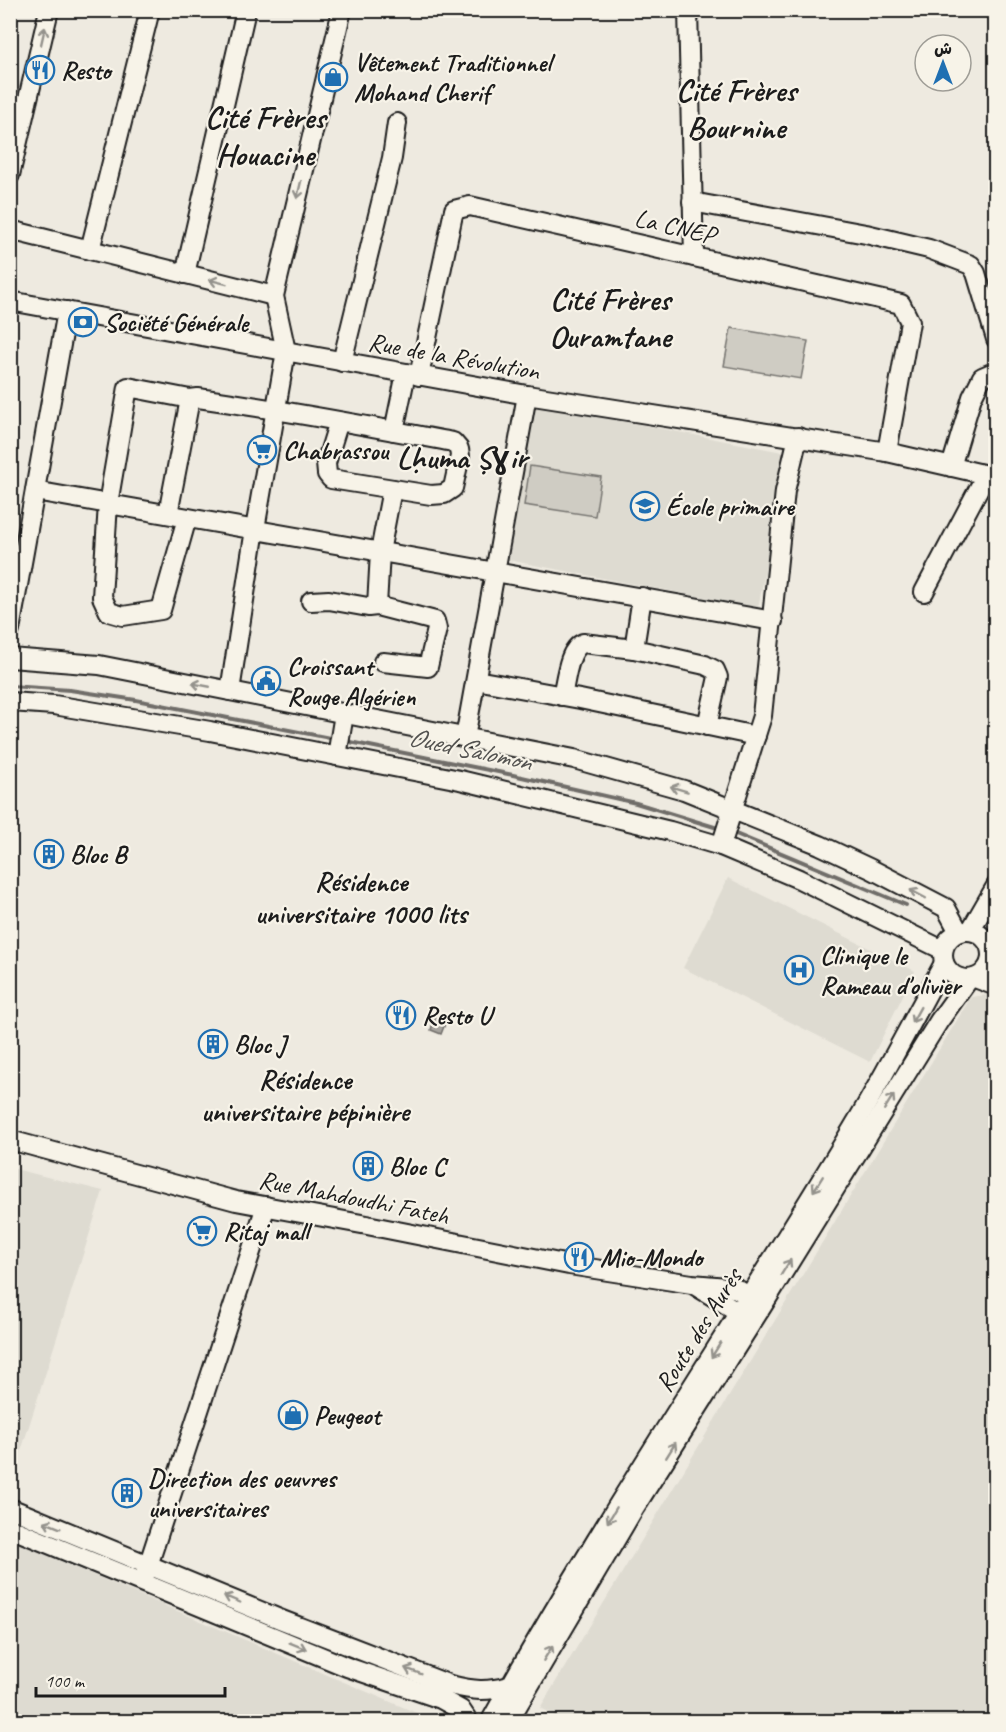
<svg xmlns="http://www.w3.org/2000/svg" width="1006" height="1732" viewBox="0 0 1006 1732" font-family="Caveat,'Playpen Sans Arabic',sans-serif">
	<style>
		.built { fill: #dedbd1 }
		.green { fill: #cfccc3; stroke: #767470; stroke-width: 1.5 }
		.water { fill: #a6a39d; stroke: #6f6d69; stroke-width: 1.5 }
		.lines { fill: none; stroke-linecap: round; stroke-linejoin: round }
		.stream { stroke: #6f6d69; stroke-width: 4 }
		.minor-casing { stroke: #1c1c1c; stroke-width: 22 }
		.minor { stroke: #f7f3e8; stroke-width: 18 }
		.oneway { stroke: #94928c }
		.labels { text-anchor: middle; stroke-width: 4.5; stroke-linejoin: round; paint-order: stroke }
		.poi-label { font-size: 26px; font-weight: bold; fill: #1c1c1c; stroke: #f7f3e8; text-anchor: start }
		.street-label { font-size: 26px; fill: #1c1c1c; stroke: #f7f3e8 }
		.water-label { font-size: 27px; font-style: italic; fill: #535250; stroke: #f7f3e8 }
		.quarter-label { font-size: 28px; font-weight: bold; fill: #1c1c1c; stroke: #f7f3e8 }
		.district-label { font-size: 32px; font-weight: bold; fill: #1c1c1c; stroke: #f7f3e8 }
	</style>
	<rect width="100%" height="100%" fill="#eeeae0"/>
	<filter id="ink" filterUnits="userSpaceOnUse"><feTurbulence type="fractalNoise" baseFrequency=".0167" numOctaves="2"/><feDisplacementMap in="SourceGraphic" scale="12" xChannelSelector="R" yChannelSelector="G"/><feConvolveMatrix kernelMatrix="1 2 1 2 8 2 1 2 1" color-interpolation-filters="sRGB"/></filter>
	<g filter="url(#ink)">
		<g class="built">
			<polygon points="533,404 788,453 758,608 503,559"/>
			<polygon points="728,878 915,971 870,1062 683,968"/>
			<polygon points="987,995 996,1005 995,1721 567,1722 540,1708 971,997"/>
			<polygon points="11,1168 103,1191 11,1483 10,1168"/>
			<polygon points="11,1540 419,1714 415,1722 11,1721"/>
		</g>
		<g class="green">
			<polygon points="731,328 808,341 801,379 724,366"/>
			<polygon points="530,466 601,477 595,516 524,505"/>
		</g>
		<polygon class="water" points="435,1015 447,1019 441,1034 431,1030"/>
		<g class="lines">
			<g class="stream">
				<polyline points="10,686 70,690 136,700 335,739"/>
				<polyline points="345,741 513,775 636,803 721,829"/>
				<polyline points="731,832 906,905"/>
			</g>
			<g class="minor-casing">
				<g id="minor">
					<polyline points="688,10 694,257"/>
					<polyline points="10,175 49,10"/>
					<polyline points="692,202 866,234 929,249 971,265 976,273 996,339"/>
					<polyline points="10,230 274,296"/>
					<polyline points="90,250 150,10"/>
					<polyline points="185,274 246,10"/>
					<polyline points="10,301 527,395 887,452 996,477"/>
					<polyline points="342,362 392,158 397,123"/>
					<polyline points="419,376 454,210 470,206 901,304 910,322 887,452"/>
					<polyline points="394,431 406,373"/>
					<polyline points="951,467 972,397 982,377 996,371"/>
					<polyline points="35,491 773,621"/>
					<polyline points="168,514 190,399"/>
					<path d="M187 518 161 610 123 616 109 612 102 597 108 504 128 387 190 399 198 398C284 410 368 426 453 442L459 449 460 456 453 488 444 494 431 495 331 479 327 474 326 463 339 421"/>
					<polyline points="924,592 986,475"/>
					<polyline points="642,597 634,649 705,665 715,670 718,677 707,726"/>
					<polyline points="311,601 329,600 368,607 377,606 435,621 437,629 428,667 383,662"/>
					<polyline points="377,606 380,552 392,489"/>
					<polyline points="10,630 67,311"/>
					<polyline points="10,658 99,665 574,759 684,790 820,845 871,869 946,908 959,932"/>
					<polyline points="476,680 580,699 756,736"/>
					<polyline points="230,691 255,529 286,351 274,296 342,10"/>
					<path d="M562 696C566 680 568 649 583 643L634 649"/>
					<polyline points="10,702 54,705 210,731 460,780 670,831 721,846 799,879 943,950"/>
					<polyline points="465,738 527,395"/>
					<polyline points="337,756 344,714"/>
					<polyline points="721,846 762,716 785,491 798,437"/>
					<circle cx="967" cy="955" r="24"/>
					<polyline points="970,931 996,886"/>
					<polyline points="975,978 996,986"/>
					<polyline points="10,1140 236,1201 367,1225 569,1265 692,1284 727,1287 737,1289 760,1303"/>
					<polyline points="696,1286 750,1319"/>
					<path d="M10 1508 282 1620 450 1685C475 1691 485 1692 510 1686"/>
					<polyline points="10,1528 347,1667 441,1699 461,1710 469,1722"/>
					<polyline points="145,1575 266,1206"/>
					<path d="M490 1722C605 1514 740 1318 861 1114 890 1065 916 1014 944 963"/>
					<polyline points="508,1722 635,1507 763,1305 939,1021 969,979"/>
				</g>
			</g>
			<use href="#minor" class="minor"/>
		</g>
		<defs><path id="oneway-shaft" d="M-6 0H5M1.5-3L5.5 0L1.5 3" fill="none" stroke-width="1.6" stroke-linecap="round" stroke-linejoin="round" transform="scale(1.5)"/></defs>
		<g class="oneway">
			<use href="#oneway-shaft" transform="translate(43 36) rotate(-77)"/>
			<use href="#oneway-shaft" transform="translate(299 190) rotate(103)"/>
			<use href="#oneway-shaft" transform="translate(218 282) rotate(-166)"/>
			<use href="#oneway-shaft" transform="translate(201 685) rotate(-169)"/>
			<use href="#oneway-shaft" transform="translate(679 789) rotate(-163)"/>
			<use href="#oneway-shaft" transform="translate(918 894) rotate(-152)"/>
			<use href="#oneway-shaft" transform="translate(916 1015) rotate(119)"/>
			<use href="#oneway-shaft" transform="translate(889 1102) rotate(-58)"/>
			<use href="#oneway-shaft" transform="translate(818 1184) rotate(122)"/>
			<use href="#oneway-shaft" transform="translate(786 1267) rotate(-58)"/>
			<use href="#oneway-shaft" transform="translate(716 1350) rotate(122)"/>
			<use href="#oneway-shaft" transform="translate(671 1450) rotate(-58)"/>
			<use href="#oneway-shaft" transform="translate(612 1515) rotate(121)"/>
			<use href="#oneway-shaft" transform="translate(52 1525) rotate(-158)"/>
			<use href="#oneway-shaft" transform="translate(232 1599) rotate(-157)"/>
			<use href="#oneway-shaft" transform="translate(298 1646) rotate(22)"/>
			<use href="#oneway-shaft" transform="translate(548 1653) rotate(-59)"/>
			<use href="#oneway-shaft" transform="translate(413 1671) rotate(-159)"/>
		</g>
	</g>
	<defs>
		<g id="restaurant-ring" transform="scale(1.5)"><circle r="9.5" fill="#f7f3e8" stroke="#1f6fb2" stroke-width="1.5"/><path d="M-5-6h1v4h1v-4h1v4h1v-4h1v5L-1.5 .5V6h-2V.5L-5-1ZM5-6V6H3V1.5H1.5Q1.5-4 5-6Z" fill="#1f6fb2"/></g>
		<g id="shop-ring" transform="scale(1.5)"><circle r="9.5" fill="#f7f3e8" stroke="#1f6fb2" stroke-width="1.5"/><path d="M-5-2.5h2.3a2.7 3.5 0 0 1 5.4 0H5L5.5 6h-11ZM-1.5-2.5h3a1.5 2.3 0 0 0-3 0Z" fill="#1f6fb2"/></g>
		<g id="bank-ring" transform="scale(1.5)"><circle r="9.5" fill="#f7f3e8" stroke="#1f6fb2" stroke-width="1.5"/><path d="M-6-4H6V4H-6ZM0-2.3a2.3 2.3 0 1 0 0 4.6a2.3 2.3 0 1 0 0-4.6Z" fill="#1f6fb2"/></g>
		<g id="supermarket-ring" transform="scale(1.5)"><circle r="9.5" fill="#f7f3e8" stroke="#1f6fb2" stroke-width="1.5"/><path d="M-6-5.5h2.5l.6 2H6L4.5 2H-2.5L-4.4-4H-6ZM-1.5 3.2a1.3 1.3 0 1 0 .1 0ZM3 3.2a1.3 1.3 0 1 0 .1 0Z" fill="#1f6fb2"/></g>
		<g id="school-ring" transform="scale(1.5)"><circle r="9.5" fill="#f7f3e8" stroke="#1f6fb2" stroke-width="1.5"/><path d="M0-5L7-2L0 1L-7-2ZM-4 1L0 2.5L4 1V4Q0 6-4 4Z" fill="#1f6fb2"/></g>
		<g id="civic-ring" transform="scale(1.5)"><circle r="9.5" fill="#f7f3e8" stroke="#1f6fb2" stroke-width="1.5"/><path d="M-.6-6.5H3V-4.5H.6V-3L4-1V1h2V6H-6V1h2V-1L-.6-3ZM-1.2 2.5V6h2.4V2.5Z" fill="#1f6fb2"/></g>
		<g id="building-ring" transform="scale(1.5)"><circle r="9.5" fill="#f7f3e8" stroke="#1f6fb2" stroke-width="1.5"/><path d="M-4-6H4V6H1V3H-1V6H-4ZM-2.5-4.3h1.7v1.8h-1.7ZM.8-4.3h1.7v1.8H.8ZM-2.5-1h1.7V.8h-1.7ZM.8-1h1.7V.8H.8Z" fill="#1f6fb2"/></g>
		<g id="hospital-ring" transform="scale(1.5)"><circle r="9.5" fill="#f7f3e8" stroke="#1f6fb2" stroke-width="1.5"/><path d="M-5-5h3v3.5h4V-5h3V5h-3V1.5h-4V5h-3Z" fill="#1f6fb2"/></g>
	</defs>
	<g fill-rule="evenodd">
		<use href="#restaurant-ring" x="40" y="70"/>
		<use href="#shop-ring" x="333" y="77"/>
		<use href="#bank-ring" x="83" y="322"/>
		<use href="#supermarket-ring" x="262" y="450"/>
		<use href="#school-ring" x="645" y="506"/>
		<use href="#civic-ring" x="266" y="681"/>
		<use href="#building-ring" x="49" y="854"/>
		<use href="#hospital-ring" x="799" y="970"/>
		<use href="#restaurant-ring" x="401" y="1015"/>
		<use href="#building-ring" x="213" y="1044"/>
		<use href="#building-ring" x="368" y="1166"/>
		<use href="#supermarket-ring" x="202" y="1231"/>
		<use href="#restaurant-ring" x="579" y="1257"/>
		<use href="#shop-ring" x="293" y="1415"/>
		<use href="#building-ring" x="127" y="1493"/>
	</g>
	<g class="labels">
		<g class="poi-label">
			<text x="354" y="71">Vêtement Traditionnel<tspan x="354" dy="30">Mohand Cherif</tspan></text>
			<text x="61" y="79">Resto</text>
			<text x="104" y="331">Société Générale</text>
			<text x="283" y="459">Chabrassou</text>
			<text x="666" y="515">École primaire</text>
			<text x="287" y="675">Croissant<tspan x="287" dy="30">Rouge Algérien</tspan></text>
			<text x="70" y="863">Bloc B</text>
			<text x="820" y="964">Clinique le<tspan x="820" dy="30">Rameau d'olivier</tspan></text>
			<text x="422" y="1024">Resto U</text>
			<text x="234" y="1053">Bloc J</text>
			<text x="389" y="1175">Bloc C</text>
			<text x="223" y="1240">Ritaj mall</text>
			<text x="600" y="1266">Mio-Mondo</text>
			<text x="314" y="1424">Peugeot</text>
			<text x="148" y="1487">Direction des oeuvres<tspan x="148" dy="30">universitaires</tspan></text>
		</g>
		<g class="street-label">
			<text transform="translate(675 226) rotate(13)" y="9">La CNEP</text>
			<text transform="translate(454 356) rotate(10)" y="9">Rue de la Révolution</text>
			<text transform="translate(354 1197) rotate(11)" y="9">Rue Mahdoudhi Fateh</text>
			<text transform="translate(698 1330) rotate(-58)" y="9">Route des Aurès</text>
		</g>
		<g class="water-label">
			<text transform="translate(470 749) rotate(12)" y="9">Oued Salomon</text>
		</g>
		<g class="quarter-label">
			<text x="361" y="891">Résidence<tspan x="361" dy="32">universitaire 1000 lits</tspan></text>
			<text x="305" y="1089">Résidence<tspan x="305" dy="32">universitaire pépinière</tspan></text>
		</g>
		<g class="district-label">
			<text x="736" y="101">Cité Frères<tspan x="736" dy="37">Bournine</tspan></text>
			<text x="265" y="128">Cité Frères<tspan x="265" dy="37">Houacine</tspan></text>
			<text x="610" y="310">Cité Frères<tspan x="610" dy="37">Ouramtane</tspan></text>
			<text x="462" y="468">Lḥuma Ṣɣir</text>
		</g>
	</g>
	<rect width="1006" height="1732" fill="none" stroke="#f7f3e8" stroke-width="36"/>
	<rect x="18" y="18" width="970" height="1696" fill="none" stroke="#1c1c1c" stroke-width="2" filter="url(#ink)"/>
	<g transform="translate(943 63)"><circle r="28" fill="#f7f3e8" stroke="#9f9d96" stroke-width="1.5"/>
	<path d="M0-4.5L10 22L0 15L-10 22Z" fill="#1f6fb2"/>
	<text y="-9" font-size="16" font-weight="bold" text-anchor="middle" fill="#1c1c1c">ش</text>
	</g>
	<path d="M36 1687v9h189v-9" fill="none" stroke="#1c1c1c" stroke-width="3"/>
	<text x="45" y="1687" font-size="18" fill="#1c1c1c" stroke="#f7f3e8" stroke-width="4.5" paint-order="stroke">100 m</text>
</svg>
